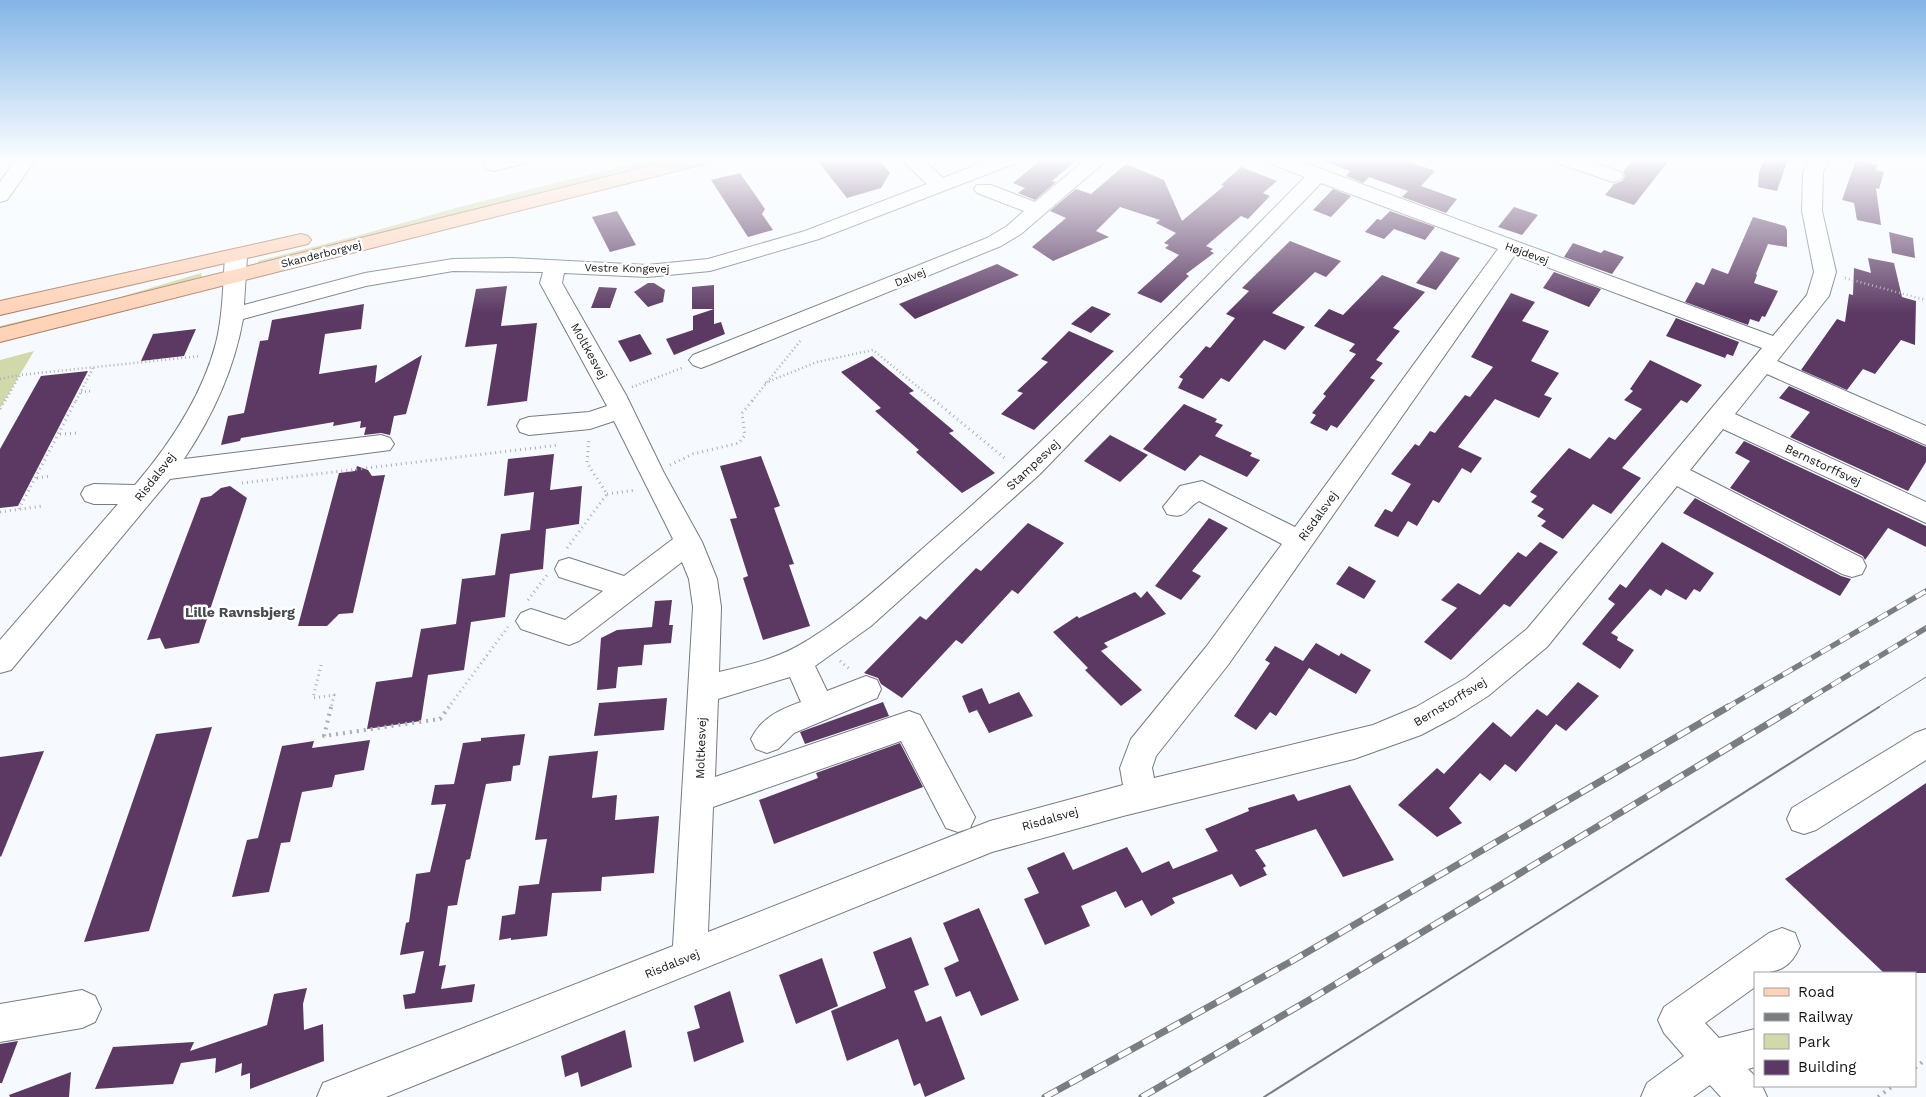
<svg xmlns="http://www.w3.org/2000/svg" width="1926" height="1097" viewBox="0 0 1926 1097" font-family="'Work Sans',sans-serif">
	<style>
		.green { fill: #d1d8a9 }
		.building { fill: #5b3963 }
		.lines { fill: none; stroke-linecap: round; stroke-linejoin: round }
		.minor-casing { stroke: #757b82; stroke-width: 2 }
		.major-casing { stroke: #ac7d61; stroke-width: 2 }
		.path-far2 { stroke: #acafb3; stroke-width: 2.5; stroke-dasharray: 1 3; stroke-linecap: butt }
		.path-far1 { stroke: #acafb3; stroke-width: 3; stroke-dasharray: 1 4; stroke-linecap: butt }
		.path { stroke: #acafb3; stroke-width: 4; stroke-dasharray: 2 5; stroke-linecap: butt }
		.minor { fill: #fff; fill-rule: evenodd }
		.major { fill: #fed3b8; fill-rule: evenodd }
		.tram-far1 { stroke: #7a7d81; stroke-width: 1 }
		.tram { stroke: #7a7d81; stroke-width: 2 }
		.rail-far1-casing { stroke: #7a7d81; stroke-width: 5.5 }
		.rail-casing { stroke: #7a7d81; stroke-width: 7 }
		.rail-far1 { stroke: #fff; stroke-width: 4; stroke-dasharray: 11; stroke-linecap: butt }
		.rail { stroke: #fff; stroke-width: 5; stroke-dasharray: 14; stroke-linecap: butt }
		.labels { text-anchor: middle; stroke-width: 5; stroke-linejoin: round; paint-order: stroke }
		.far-street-label { font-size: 11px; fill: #131518; stroke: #fff }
		.street-label { font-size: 12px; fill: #131518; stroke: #fff }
		.neighbourhood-label { font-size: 14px; font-weight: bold; fill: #454b51; stroke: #fff }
	</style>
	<rect width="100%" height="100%" fill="#f6faff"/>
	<g class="green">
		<polygon points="652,159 680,159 258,264 258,261 353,237 463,206"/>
		<polygon points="201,273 202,278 0,329 0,326 107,301"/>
		<polygon points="34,351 0,408 0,360"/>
	</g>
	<g class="building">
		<polygon points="816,159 878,159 890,173 881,188 847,198"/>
		<polygon points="1042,159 1078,159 1052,181 1056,182 1035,200 1018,193 1025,188 1013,183"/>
		<polygon points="1323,159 1402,159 1435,171 1421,186 1457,199 1446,213 1402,197 1408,191 1369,177 1363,183 1346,176 1350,171 1323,161"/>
		<polygon points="1633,159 1670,159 1634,205 1605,195 1614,184 1622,181 1625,176 1623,172"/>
		<polygon points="1764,159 1788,159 1777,191 1758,187 1759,173"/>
		<polygon points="1856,160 1877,165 1876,170 1884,172 1879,189 1876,188 1881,225 1857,220 1854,203 1842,200"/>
		<polygon points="1126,164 1164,180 1182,221 1224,186 1221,185 1241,167 1277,181 1263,193 1270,196 1248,219 1241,216 1206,246 1213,249 1210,251 1214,253 1186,274 1189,276 1161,303 1137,293 1179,255 1165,248 1169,245 1164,243 1176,233 1156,223 1160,220 1120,207 1096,231 1109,237 1053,261 1032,247 1066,218 1050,211 1076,189 1091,194"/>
		<polygon points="740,173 765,209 762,214 773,230 748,237 711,180"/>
		<polygon points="1333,189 1351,196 1331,217 1313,210"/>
		<polygon points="1514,207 1538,215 1522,235 1498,227"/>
		<polygon points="617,211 636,245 610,252 592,217"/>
		<polygon points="1390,211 1435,227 1425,240 1394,229 1384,239 1365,232 1377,219 1381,220"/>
		<polygon points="1753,217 1785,226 1787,230 1787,247 1768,244 1756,274 1757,275 1754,283 1778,291 1765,317 1762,316 1759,322 1750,319 1748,325 1685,302 1696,282 1704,285 1712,268 1728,274"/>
		<polygon points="1889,232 1913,238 1915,258 1892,253"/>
		<polygon points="1290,241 1341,261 1326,277 1315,272 1272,313 1305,327 1285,350 1264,340 1229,382 1221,378 1203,399 1178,388 1183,379 1179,377 1206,346 1210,348 1235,318 1226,314 1249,291 1242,288"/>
		<polygon points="1573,243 1601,253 1604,250 1624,257 1612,274 1564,257"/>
		<polygon points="1441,251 1460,258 1436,290 1416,283"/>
		<polygon points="1868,258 1894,263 1902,297 1916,301 1915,345 1901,340 1875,374 1863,369 1847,390 1801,370 1837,319 1845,322 1849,294 1853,295 1854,268 1871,273"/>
		<polygon points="997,264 1019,275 915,319 899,304"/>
		<polygon points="1554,272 1601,289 1589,307 1543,288"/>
		<polygon points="1382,275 1425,292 1393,328 1400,331 1376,360 1383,363 1370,378 1375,380 1337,428 1331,425 1327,431 1310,423 1316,415 1312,413 1326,396 1323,394 1356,354 1349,351 1355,344 1314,326 1329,309 1343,315"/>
		<polygon points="648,283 654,283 665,290 663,302 648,307 634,292"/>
		<polygon points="714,285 714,309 692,309 692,287"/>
		<polygon points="507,286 501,326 537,323 527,401 487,406 497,344 465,347 476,289"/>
		<polygon points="599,287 617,288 610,308 591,308"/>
		<polygon points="1511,293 1535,302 1522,321 1549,331 1531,361 1559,373 1544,395 1552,398 1539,418 1495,399 1458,447 1482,458 1471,473 1462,468 1439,503 1433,500 1417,526 1408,521 1398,537 1374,526 1385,509 1392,512 1411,484 1391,474 1415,444 1419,446 1430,431 1435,433 1465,395 1470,397 1493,367 1471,357"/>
		<polygon points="364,304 361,329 325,334 319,374 377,365 375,383 422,355 406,414 394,416 390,435 381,433 364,435 366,427 360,428 361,421 333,426 334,422 241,438 240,441 221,445 228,416 244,413 260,341 268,340 272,320"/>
		<polygon points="1092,306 1111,314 1091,333 1071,324"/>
		<polygon points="714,309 714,324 721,322 725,334 674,355 666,339 693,330 693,316"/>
		<polygon points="1676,318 1739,342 1733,356 1727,354 1725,358 1666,336"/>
		<polygon points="196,329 184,356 141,361 153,334"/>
		<polygon points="1069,331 1114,351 1034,430 1001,414 1023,393 1017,391 1048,362 1041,359"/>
		<polygon points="640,334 652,354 630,362 618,341"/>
		<polygon points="872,356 914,391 909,393 954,431 949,433 995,473 962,493 916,452 919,450 875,411 881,408 841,372"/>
		<polygon points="1650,360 1702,385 1687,403 1681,400 1622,468 1641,478 1611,514 1593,504 1563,539 1541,526 1546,521 1537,516 1544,509 1531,502 1537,496 1530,492 1569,448 1590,459 1609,437 1615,440 1642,409 1624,400 1633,391 1630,389"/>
		<polygon points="88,371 18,506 0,508 0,449 41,376"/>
		<polygon points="1789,386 1926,447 1926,462 1908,491 1790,437 1810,412 1779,398"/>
		<polygon points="1184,404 1217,419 1215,422 1223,425 1215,436 1252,453 1250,456 1260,460 1247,477 1200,455 1185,471 1143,449"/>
		<polygon points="1110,435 1148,455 1120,482 1084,461"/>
		<polygon points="1744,441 1926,526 1926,547 1888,528 1865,560 1863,556 1730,488 1750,461 1735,453"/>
		<polygon points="554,454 550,490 582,486 579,524 546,529 543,569 510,574 505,617 471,622 464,670 428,675 421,721 367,729 376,682 412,677 421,629 456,624 462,579 495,575 501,534 530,530 534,492 504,496 508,459"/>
		<polygon points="761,456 780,506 774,508 794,564 789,565 810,626 763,640 743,578 748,576 730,519 737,518 720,466"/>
		<polygon points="357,466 368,470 372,476 385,475 353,613 339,614 327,626 298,626 339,473 355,471"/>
		<polygon points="230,486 247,498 199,643 165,649 160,638 147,640 201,498 211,496 221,488"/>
		<polygon points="1695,498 1841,576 1851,579 1840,596 1683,513"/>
		<polygon points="1209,518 1228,528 1192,571 1201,576 1181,600 1155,586"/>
		<polygon points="1028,523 1064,543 1018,594 1012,590 962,644 956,640 902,698 881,684 878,678 864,673 920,616 926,620 976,568 981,571"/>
		<polygon points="1540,542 1558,552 1510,607 1504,604 1451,660 1424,642 1457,608 1441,600 1458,583 1480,595 1518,552 1526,557"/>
		<polygon points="1662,542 1714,573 1700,592 1694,589 1686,600 1666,589 1661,596 1650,589 1611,633 1618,637 1617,640 1634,650 1620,669 1582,644 1615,604 1608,599 1620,584 1626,588"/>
		<polygon points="1349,566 1376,581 1364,599 1336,584"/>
		<polygon points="1147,591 1166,614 1104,643 1108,647 1101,651 1142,690 1121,706 1085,670 1088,668 1053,632 1077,616 1079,618 1135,592 1141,598"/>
		<polygon points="672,600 669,625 673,625 671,643 644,645 642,665 618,667 616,688 597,690 601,638 617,630 652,627 655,601"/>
		<polygon points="1316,643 1339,656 1341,653 1371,670 1356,694 1309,668 1276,716 1270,712 1256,730 1234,716 1270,663 1265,660 1275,646 1303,661"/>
		<polygon points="1578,682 1599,696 1566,731 1556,724 1516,772 1505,764 1490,781 1480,773 1449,808 1462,823 1437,837 1398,805 1437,768 1444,774 1493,722 1511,737 1537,709 1547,716"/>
		<polygon points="982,688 989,704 1019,692 1033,716 989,733 977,710 969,713 962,696"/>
		<polygon points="667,698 664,730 594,736 599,703"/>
		<polygon points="883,702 889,716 805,744 800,732"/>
		<polygon points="212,727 149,931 84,942 156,734"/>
		<polygon points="525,734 520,765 513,766 511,781 486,784 470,859 466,860 457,905 448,906 439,966 446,965 441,989 475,984 472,1002 405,1009 403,995 415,993 424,951 400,955 406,923 409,922 416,874 430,872 446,804 431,805 435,785 454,784 463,743 481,741 481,738"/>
		<polygon points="370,740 364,770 335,775 332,787 302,792 290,842 281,843 269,892 232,897 247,840 258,838 282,746 314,741 312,748"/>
		<polygon points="900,743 923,787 774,844 759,800 818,778 816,773"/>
		<polygon points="44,751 1,857 0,856 0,757"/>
		<polygon points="598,751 592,798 617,795 615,820 659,816 654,873 602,877 601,891 552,893 547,936 511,940 511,938 499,940 502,916 515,914 519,886 539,884 547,839 535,840 549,756"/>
		<polygon points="1926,783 1926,973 1884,973 1785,879"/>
		<polygon points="1350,785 1394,860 1343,877 1316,829 1255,850 1266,866 1263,868 1267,875 1240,887 1232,874 1172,898 1175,903 1151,916 1142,900 1125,908 1116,891 1081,906 1090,926 1045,945 1024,899 1039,893 1027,868 1064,852 1073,870 1127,847 1142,873 1169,861 1173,869 1218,851 1205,829 1249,811 1248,808 1294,794 1298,801"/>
		<polygon points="979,908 1019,1000 981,1016 970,991 956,997 944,968 959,961 943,923"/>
		<polygon points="911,937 929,985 914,991 926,1022 941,1016 965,1079 925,1097 920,1083 914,1086 898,1039 847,1061 831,1011 886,988 873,952"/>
		<polygon points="822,958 838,1006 796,1024 779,975"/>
		<polygon points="307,988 303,1004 304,1030 323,1024 324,1061 250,1089 250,1073 241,1076 242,1063 215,1073 216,1058 181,1063 173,1084 95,1089 113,1047 194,1042 190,1051 267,1025 274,994"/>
		<polygon points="730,991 744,1042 694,1062 687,1032 700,1028 694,1006"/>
		<polygon points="625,1030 632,1067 581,1087 578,1072 565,1077 561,1056"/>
		<polygon points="18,1041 2,1083 0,1083 0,1044"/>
		<polygon points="71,1072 69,1097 10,1097 9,1095"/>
	</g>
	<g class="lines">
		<g class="minor-casing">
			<g id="minor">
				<polygon points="16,159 36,159 7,200 0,202 0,182"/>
				<polygon points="485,159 530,159 527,163 494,171 487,169 484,165"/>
				<path d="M904 159H923L943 178 991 159H1019L1016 163 819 239 710 271 647 277 564 273 562 283 626 395 664 473 702 542 717 579 721 607 719 672C745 666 772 660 796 647 848 618 892 575 937 536 1067 424 1184 298 1305 177L1269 163 1266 159H1294L1773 336 1807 295 1814 272 1802 211 1803 173 1809 159H1829L1823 173 1822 211 1836 272 1829 296 1777 361 1926 426V445L1767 374 1735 414 1926 502V523L1723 429 1690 470 1862 558 1866 566 1862 574 1852 577 1842 574 1677 486 1547 647 1488 696 1455 717 1421 735 1354 759 1123 816 992 852 386 1097H317L323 1083 673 946 693 607 689 579 682 562 579 641 569 645 521 629 516 621 521 613 531 609 565 620 603 591 559 577 555 569 559 561 569 558 624 576 673 539 614 421 590 429 529 435 520 432 517 426 520 420 529 417 589 412 607 406 540 283 543 272 453 271 366 286 243 319C234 370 212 417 184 459L381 435 390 438 394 444 390 450 170 479 11 670 0 673V640L118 504H94L85 501 81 494 85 487 94 484 135 485C170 444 202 396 216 343 223 315 223 285 225 256L228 251 236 250 244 251 247 256 244 305 365 273 453 259 511 258 647 265 708 259 805 231 927 184 906 164ZM1321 183 1498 249 1295 527 1202 481 1180 486 1163 507 1167 514C1187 520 1185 509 1199 501L1282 544 1206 647 1131 739 1120 768 1123 785 990 821 708 932 713 807 901 741 946 828 958 832 970 828 975 817 920 715 909 711 715 777 718 699 790 677 801 702C779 710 762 717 751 739L756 749 767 753 778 749 794 733 877 698 881 689 877 680 866 676 827 691 815 666 871 626 1040 474ZM1515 255 1762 348 1527 629 1466 678 1416 707 1373 725 1154 778 1152 768 1156 756 1228 665Z"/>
				<polygon points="1086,159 1108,159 1021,234 1001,246 709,365 701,368 693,365 689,360 693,355 987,238 1007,226 1024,211 977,193 974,189 977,185 991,185 1035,202"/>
				<polygon points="1554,159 1583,159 1620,172 1623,176 1620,180 1613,182 1557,163"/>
				<polygon points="1926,729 1926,760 1816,830 1804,834 1792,830 1787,819 1792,808 1915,733"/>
				<path d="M1782 928 1795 933 1800 946C1791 968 1778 973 1755 973V987L1705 1023 1719 1038 1755 1029V1067L1748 1069 1755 1076V1086H1762L1767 1097H1721L1710 1085 1693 1097H1641L1647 1083 1684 1056 1664 1033 1658 1020 1664 1007 1769 933Z"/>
				<polygon points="82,990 95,996 101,1009 95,1022 82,1028 0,1042 0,1004"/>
			</g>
		</g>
		<g class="major-casing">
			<g id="major">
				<polygon points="678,159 711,159 708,163 0,342 0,328"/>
				<polygon points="301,234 308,236 311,240 308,244 0,315 0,301"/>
			</g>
		</g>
		<g class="path-far2">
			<polyline points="1845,278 1926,300"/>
			<polyline points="0,379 19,375"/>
			<polyline points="765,383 817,362 873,350 935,401"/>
			<polyline points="632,387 682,368"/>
			<polyline points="81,392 93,391"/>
			<polyline points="5,401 20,375 201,356"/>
			<polyline points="76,401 93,368"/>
			<polyline points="752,401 801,340"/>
		</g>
		<g class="path-far1">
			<polyline points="934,400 1007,460"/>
			<polyline points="0,409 5,400"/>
			<polyline points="60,434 78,433"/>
			<polyline points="670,465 693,454 739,443 745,435 742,413 753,400"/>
			<polyline points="37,478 51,476"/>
			<polyline points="242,483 559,445"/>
			<polyline points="607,494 636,490"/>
			<polyline points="19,509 76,400"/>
			<polyline points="0,512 43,506"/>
			<polyline points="567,548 607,494 587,463 589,438"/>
			<polyline points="528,600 547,575"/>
			<polyline points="840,661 851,670"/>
			<polyline points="321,665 313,698 334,695 331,708"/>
			<polyline points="448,708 508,627"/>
		</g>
		<g class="path">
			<polyline points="331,707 324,736 440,719 449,707"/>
			<polyline points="1915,1068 1926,1059"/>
			<polyline points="1878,1097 1893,1086"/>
		</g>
		<use href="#minor" class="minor"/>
		<use href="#major" class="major"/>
		<polyline class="tram-far1" points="1877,708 1926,677"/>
		<polyline class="tram" points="1264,1097 1879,707"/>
		<g class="rail-far1-casing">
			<g id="rail-far1">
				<polyline points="1726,708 1926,591"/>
				<polyline points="1794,708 1926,628"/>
			</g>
		</g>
		<g class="rail-casing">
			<g id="rail">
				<polyline points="1045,1097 1292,961 1728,707"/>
				<polyline points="1142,1097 1316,996 1796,707"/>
			</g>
		</g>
		<use href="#rail-far1" class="rail-far1"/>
		<use href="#rail" class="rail"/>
	</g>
	<linearGradient id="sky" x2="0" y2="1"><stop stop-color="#83b5e7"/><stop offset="0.51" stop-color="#fbfdff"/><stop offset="1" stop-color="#fbfdff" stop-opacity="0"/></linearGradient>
	<rect width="1926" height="313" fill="url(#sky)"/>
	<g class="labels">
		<g class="far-street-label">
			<text transform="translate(1527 253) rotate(20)" y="4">Højdevej</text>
			<text transform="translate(321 254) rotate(-14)" y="4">Skanderborgvej</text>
			<text transform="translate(627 268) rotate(1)" y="4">Vestre Kongevej</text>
			<text transform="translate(910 277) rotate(-22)" y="4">Dalvej</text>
		</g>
		<g class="street-label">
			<text transform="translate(589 351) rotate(61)" y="4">Moltkesvej</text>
			<text transform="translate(1033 465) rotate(-43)" y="4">Stampesvej</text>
			<text transform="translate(1823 465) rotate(25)" y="4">Bernstorffsvej</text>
			<text transform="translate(155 477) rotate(-52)" y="4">Risdalsvej</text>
			<text transform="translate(1318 516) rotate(-54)" y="4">Risdalsvej</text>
			<text transform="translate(1450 702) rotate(-31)" y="4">Bernstorffsvej</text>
			<text transform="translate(701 748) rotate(-88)" y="4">Moltkesvej</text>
			<text transform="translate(1050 819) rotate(-16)" y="4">Risdalsvej</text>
			<text transform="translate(672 964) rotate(-22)" y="4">Risdalsvej</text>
		</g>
		<g class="neighbourhood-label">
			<text x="240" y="617">Lille Ravnsbjerg</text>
		</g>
	</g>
	<rect x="1754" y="972" width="162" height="115" fill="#ffffff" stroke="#a1a1a3"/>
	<rect x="1764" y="988" width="25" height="8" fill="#fed3b8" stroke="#a1a1a3"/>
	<text x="1798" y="997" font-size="15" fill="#131518">Road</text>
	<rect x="1764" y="1013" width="25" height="8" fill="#7a7d81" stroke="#a1a1a3"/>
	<text x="1798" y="1022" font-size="15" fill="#131518">Railway</text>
	<rect x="1764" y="1034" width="25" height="15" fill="#d1d8a9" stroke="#a1a1a3"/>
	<text x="1798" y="1047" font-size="15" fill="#131518">Park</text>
	<rect x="1764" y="1060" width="25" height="15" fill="#5b3963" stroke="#a1a1a3"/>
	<text x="1798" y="1072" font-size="15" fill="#131518">Building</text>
</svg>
